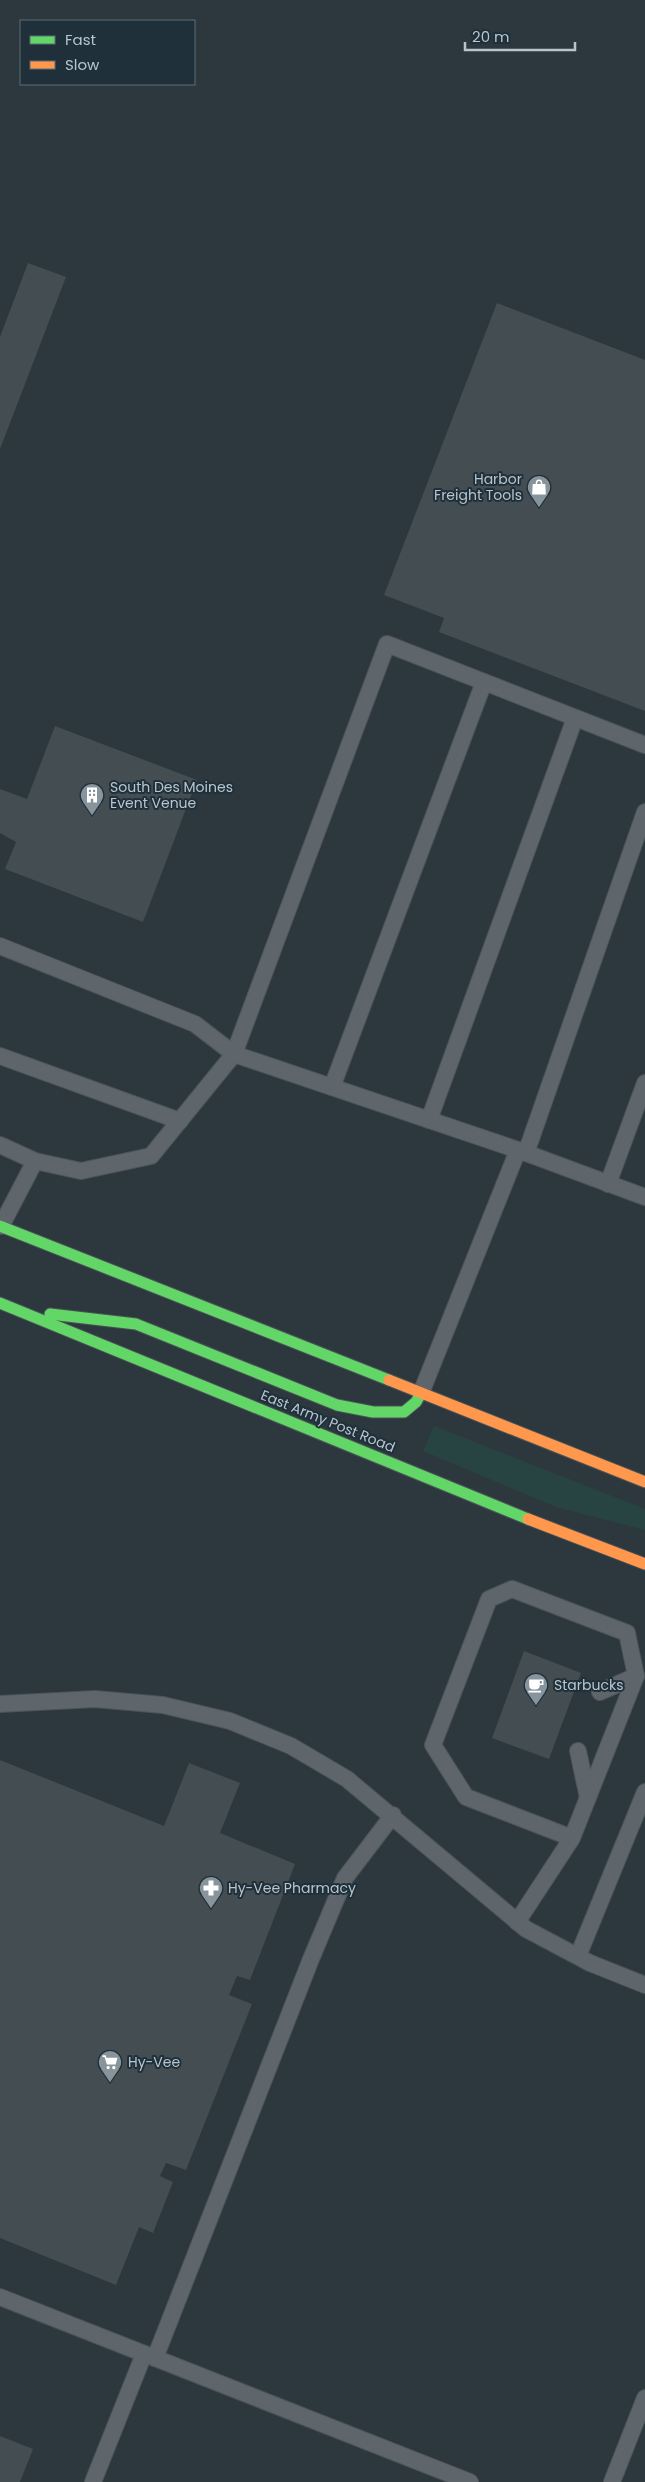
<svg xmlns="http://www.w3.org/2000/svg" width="645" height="2482" viewBox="0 0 645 2482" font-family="Poppins,sans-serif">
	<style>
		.green { fill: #284442 }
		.building { fill: #444d52 }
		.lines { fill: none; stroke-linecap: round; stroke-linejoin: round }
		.lane-casing { stroke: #4b5358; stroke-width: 18 }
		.fast-casing { stroke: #4b5358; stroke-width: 13 }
		.slow-casing { stroke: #4b5358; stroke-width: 13 }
		.lane { stroke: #5e666b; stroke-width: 16 }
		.fast { stroke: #63d668; stroke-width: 11 }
		.slow { stroke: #ff974d; stroke-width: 11 }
		.labels { text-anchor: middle; stroke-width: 4; stroke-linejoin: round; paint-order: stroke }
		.poi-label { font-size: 14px; fill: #b8c5ce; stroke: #1f303a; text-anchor: start }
		.street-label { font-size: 14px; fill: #b8c5ce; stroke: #1f303a }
	</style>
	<rect width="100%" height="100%" fill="#2c383e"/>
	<polygon class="green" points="434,1426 645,1509 645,1530 556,1507 423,1451"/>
	<g class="building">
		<polygon points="28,263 66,277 0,449 0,337"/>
		<polygon points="497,303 645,360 645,711 439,632 444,618 384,595"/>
		<polygon points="55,726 197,780 143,922 5,869 16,842 0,833 0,789 27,799"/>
		<polygon points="524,1651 581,1673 549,1759 492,1738"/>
		<polygon points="0,1760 164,1826 189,1763 240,1783 220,1833 295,1864 250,1980 237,1976 229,1995 252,2004 186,2170 166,2163 160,2176 173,2182 153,2233 139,2227 116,2285 0,2238"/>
		<polygon points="0,2436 33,2449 20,2482 0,2482"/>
	</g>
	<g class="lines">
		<g class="lane-casing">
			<g id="lane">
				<polyline points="0,946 195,1024 234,1054 387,644 645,745"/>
				<polyline points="0,1056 180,1121"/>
				<polyline points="332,1087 484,682"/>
				<polyline points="429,1120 575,718"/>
				<polyline points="0,1145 35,1161 81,1171 151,1156 234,1054 518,1150"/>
				<polyline points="526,1153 645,812"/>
				<polyline points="608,1184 645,1083"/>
				<polyline points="1,1226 35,1161"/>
				<polyline points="421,1393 518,1150 645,1197"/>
				<polyline points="600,1692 636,1676"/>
				<polyline points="0,1704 95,1699 163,1705 230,1721 291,1746 347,1779 526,1929 590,1963 645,1985"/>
				<polyline points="578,1751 588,1798"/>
				<polyline points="517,1922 572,1838 636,1676 627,1633 512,1589 489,1599 433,1745 466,1797 572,1838"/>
				<polyline points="578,1956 645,1792"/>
				<polyline points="0,2297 470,2482"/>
				<polyline points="155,2358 311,1959 345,1878 393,1815"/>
				<polyline points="93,2482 144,2354"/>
				<polyline points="612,2482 645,2398"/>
			</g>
		</g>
		<g class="fast-casing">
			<g id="fast">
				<polyline points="0,1226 389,1380"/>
				<polyline points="0,1303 528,1519"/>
				<polyline points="50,1314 136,1324 337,1405 373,1412 404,1412 416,1402 421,1393"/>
			</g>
		</g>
		<g class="slow-casing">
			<g id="slow">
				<polyline points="389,1380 645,1482"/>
				<polyline points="528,1519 645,1564"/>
			</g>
		</g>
		<use href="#lane" class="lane"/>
		<use href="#fast" class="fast"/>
		<use href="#slow" class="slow"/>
	</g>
	<defs>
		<g id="shop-pin" transform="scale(1.25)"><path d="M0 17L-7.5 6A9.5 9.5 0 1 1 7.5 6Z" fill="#87949c" stroke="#1f303a"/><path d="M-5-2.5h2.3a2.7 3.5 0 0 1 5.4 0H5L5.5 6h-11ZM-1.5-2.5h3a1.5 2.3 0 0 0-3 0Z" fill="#fff"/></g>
		<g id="building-pin" transform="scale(1.25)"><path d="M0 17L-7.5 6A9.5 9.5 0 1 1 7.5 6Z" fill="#87949c" stroke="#1f303a"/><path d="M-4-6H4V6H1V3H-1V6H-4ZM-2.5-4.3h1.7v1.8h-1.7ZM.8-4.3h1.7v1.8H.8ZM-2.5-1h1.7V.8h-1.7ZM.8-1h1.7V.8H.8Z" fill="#fff"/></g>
		<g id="cafe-pin" transform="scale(1.25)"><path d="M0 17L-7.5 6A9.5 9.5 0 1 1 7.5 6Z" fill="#87949c" stroke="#1f303a"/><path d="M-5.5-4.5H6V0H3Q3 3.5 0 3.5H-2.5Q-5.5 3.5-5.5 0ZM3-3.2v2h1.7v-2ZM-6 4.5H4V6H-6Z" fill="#fff"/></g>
		<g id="pharmacy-pin" transform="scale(1.25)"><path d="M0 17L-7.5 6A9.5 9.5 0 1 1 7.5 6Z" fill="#87949c" stroke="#1f303a"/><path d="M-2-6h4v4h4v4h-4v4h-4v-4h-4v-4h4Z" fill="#fff"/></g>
		<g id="supermarket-pin" transform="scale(1.25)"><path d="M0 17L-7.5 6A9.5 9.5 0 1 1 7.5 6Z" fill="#87949c" stroke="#1f303a"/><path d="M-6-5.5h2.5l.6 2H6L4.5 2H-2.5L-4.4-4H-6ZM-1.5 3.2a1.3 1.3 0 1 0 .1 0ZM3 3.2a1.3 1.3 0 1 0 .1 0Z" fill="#fff"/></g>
	</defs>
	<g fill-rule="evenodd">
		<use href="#shop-pin" x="539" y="487"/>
		<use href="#building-pin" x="92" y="795"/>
		<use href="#cafe-pin" x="536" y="1685"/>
		<use href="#pharmacy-pin" x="211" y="1888"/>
		<use href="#supermarket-pin" x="110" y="2062"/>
	</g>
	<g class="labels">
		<g class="poi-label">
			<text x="522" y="484" text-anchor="end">Harbor<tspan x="522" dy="16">Freight Tools</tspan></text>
			<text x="110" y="792">South Des Moines<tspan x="110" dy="16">Event Venue</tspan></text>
			<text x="554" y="1690">Starbucks</text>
			<text x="228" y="1893">Hy-Vee Pharmacy</text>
			<text x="128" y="2067">Hy-Vee</text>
		</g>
		<g class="street-label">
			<text transform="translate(328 1421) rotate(22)" y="5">East Army Post Road</text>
		</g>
	</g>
	<rect x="20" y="20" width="175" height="65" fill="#1f303a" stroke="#5c6c75"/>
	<rect x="30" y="36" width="25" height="8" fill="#63d668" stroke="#5c6c75"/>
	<text x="65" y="45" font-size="15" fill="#b8c5ce">Fast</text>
	<rect x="30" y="61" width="25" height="8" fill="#ff974d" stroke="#5c6c75"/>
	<text x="65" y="70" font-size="15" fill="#b8c5ce">Slow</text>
	<path d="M465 42v8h110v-8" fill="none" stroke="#b8c5ce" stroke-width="2.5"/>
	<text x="472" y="42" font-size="15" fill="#b8c5ce" stroke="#1f303a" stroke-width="4" paint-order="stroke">20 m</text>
</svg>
